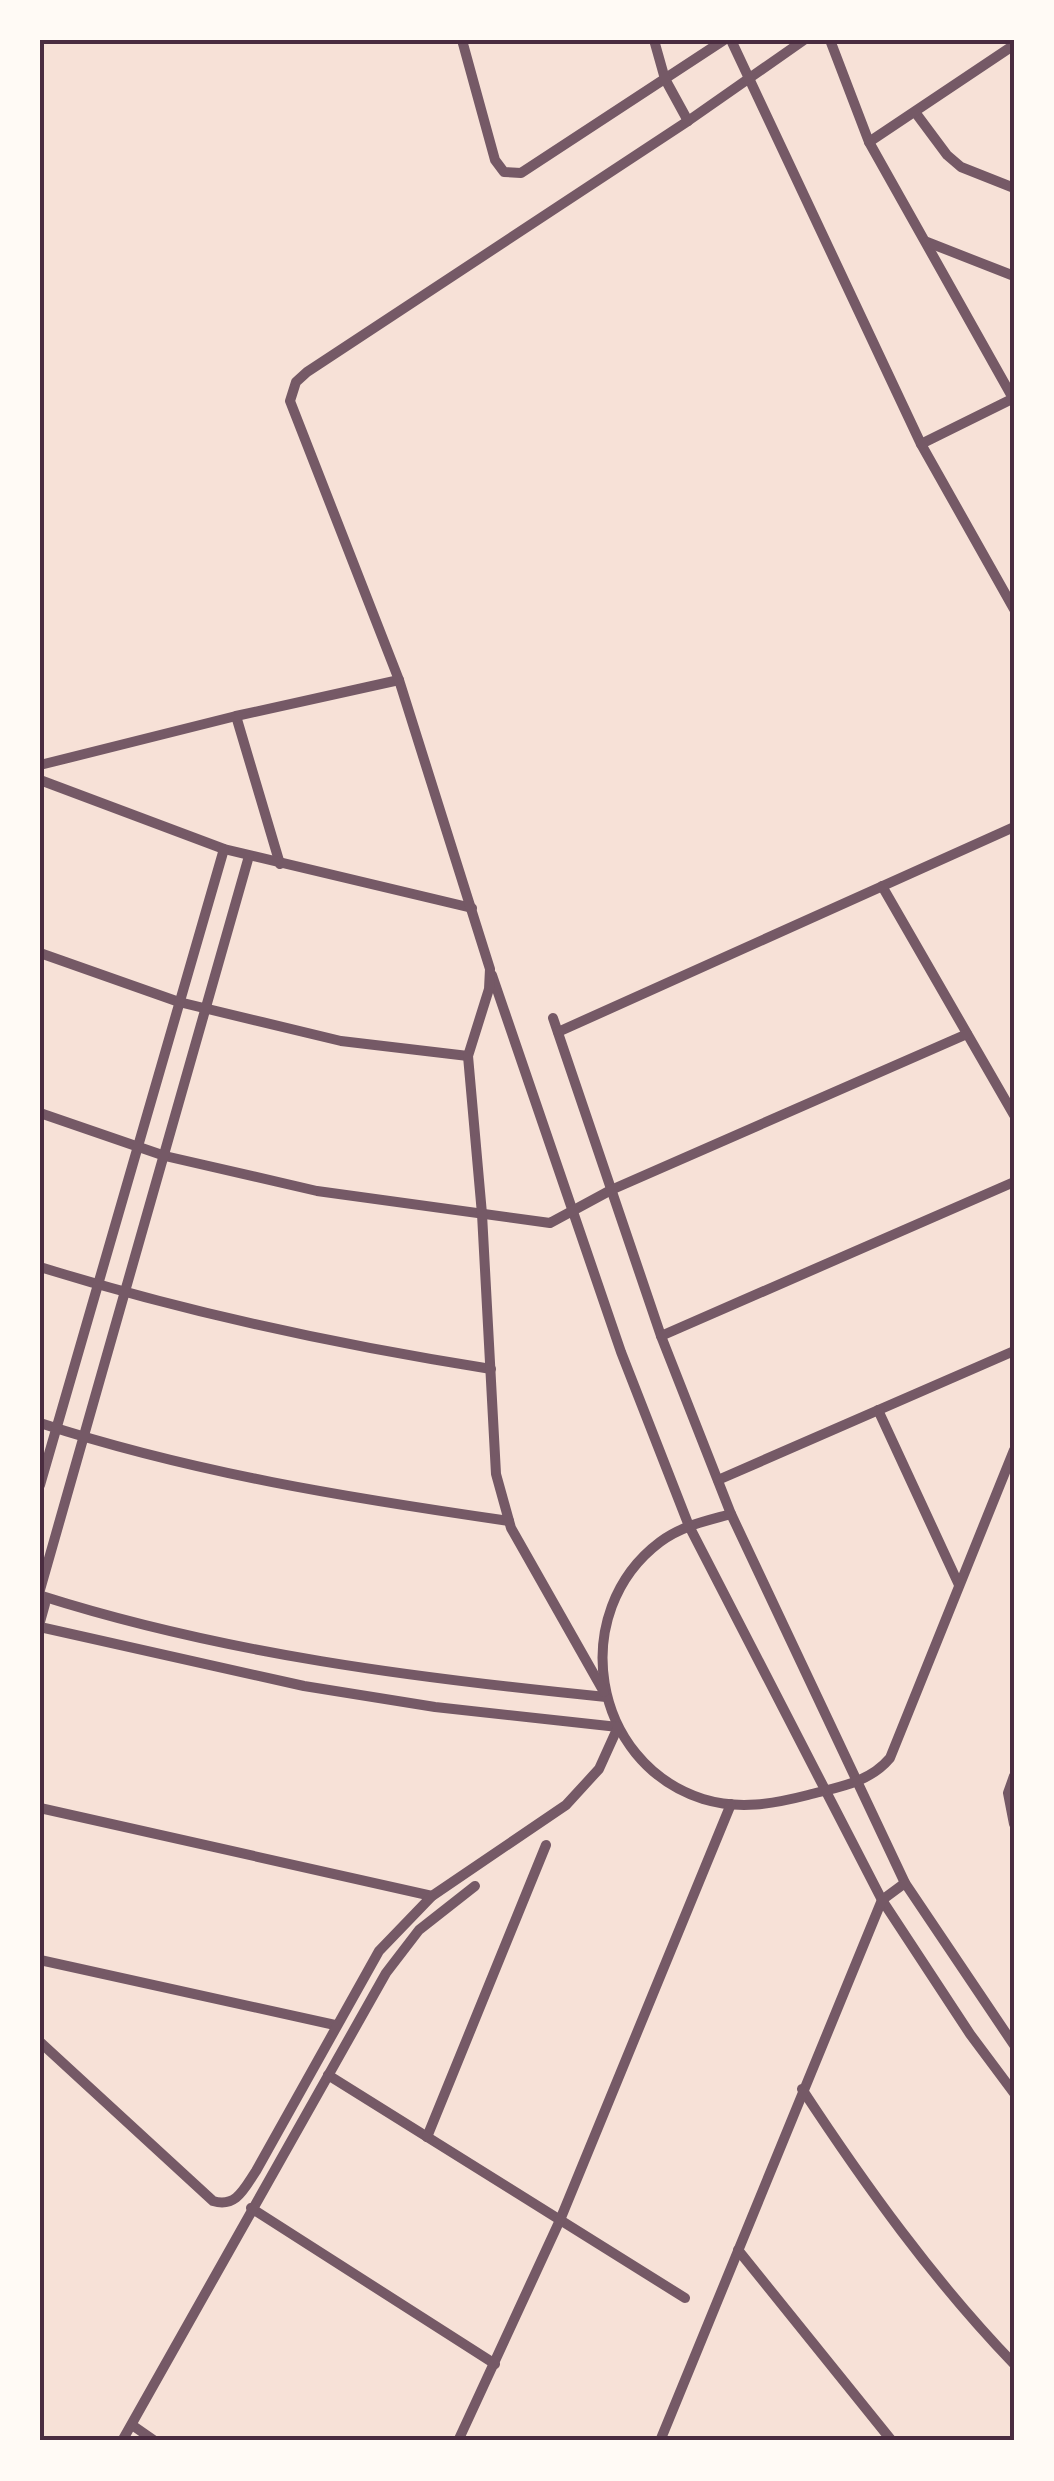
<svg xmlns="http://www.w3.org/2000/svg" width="1054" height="2481" viewBox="0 0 1054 2481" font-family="Cabin,sans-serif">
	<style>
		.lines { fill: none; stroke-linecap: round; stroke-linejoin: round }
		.minor { stroke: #755966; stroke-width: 10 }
		.neatline { fill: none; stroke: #4a2c40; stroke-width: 4 }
	</style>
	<rect width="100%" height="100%" fill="#f7e1d7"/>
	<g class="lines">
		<g class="minor">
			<polyline points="462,40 495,160 504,172 521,173 724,40"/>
			<polyline points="654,40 665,79 688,121"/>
			<polyline points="731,40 921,444 1014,609"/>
			<polyline points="830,40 869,142 1014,400"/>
			<polyline points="915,112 947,155 961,167 1014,188"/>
			<polyline points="869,142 1014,45"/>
			<polyline points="927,242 1014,276"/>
			<polyline points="921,444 1014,398"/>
			<polyline points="236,716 280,864"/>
			<polyline points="40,765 236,716 399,680"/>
			<polyline points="40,780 224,849 472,908"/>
			<polyline points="882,886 1014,1115"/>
			<polyline points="40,953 179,1002 341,1041 468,1056"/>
			<polyline points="492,975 621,1352 689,1526 882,1900 970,2034 1014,2093"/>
			<polyline points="553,1018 661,1336 731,1514 905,1883 1014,2045"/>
			<polyline points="558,1032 1014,827"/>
			<polyline points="40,1113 165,1156 317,1191 550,1223 611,1190 967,1034"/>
			<path d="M40 1267C188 1313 338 1345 491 1369"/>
			<polyline points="661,1336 1014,1182"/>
			<polyline points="878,1410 959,1585"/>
			<path d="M40 1423C193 1473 350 1498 509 1521"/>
			<polyline points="718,1480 1014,1351"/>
			<polyline points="40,1485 224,849"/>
			<path d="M731 1514C706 1521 681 1526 660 1542 567 1612 591 1763 703 1799 739 1810 773 1804 808 1795 838 1787 869 1783 890 1758L1014 1450"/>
			<polyline points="40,1590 249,856"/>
			<path d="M42 1596C225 1654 415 1678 606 1697"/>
			<polyline points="40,1622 45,1604 41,1595"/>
			<polyline points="40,1627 304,1686 435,1707 618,1727"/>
			<polyline points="604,1692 511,1528 496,1474 482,1214 468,1056 489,989 490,969 399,680 290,401 296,382 307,372 688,121 804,40"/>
			<polyline points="1014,1776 1008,1793 1014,1824"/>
			<polyline points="40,1808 432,1896"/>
			<polyline points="40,1960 335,2025"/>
			<path d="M40 2042 213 2201C236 2208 244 2189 256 2171L379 1951 432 1896 566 1805 599 1769 618 1727"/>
			<polyline points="328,2075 685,2298"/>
			<path d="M802 2089C865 2185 934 2281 1014 2364"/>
			<polyline points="427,2137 546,1845"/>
			<polyline points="251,2208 495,2364"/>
			<polyline points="738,2250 892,2441"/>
			<polyline points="132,2425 155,2441"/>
			<polyline points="122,2441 386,1973 419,1930 475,1886"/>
			<polyline points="458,2441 560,2220 731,1804"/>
			<polyline points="660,2441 882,1900 905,1883"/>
		</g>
	</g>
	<rect width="1054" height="2481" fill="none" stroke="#fffaf5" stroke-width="85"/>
	<rect x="42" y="42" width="970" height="2396" class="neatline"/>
</svg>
